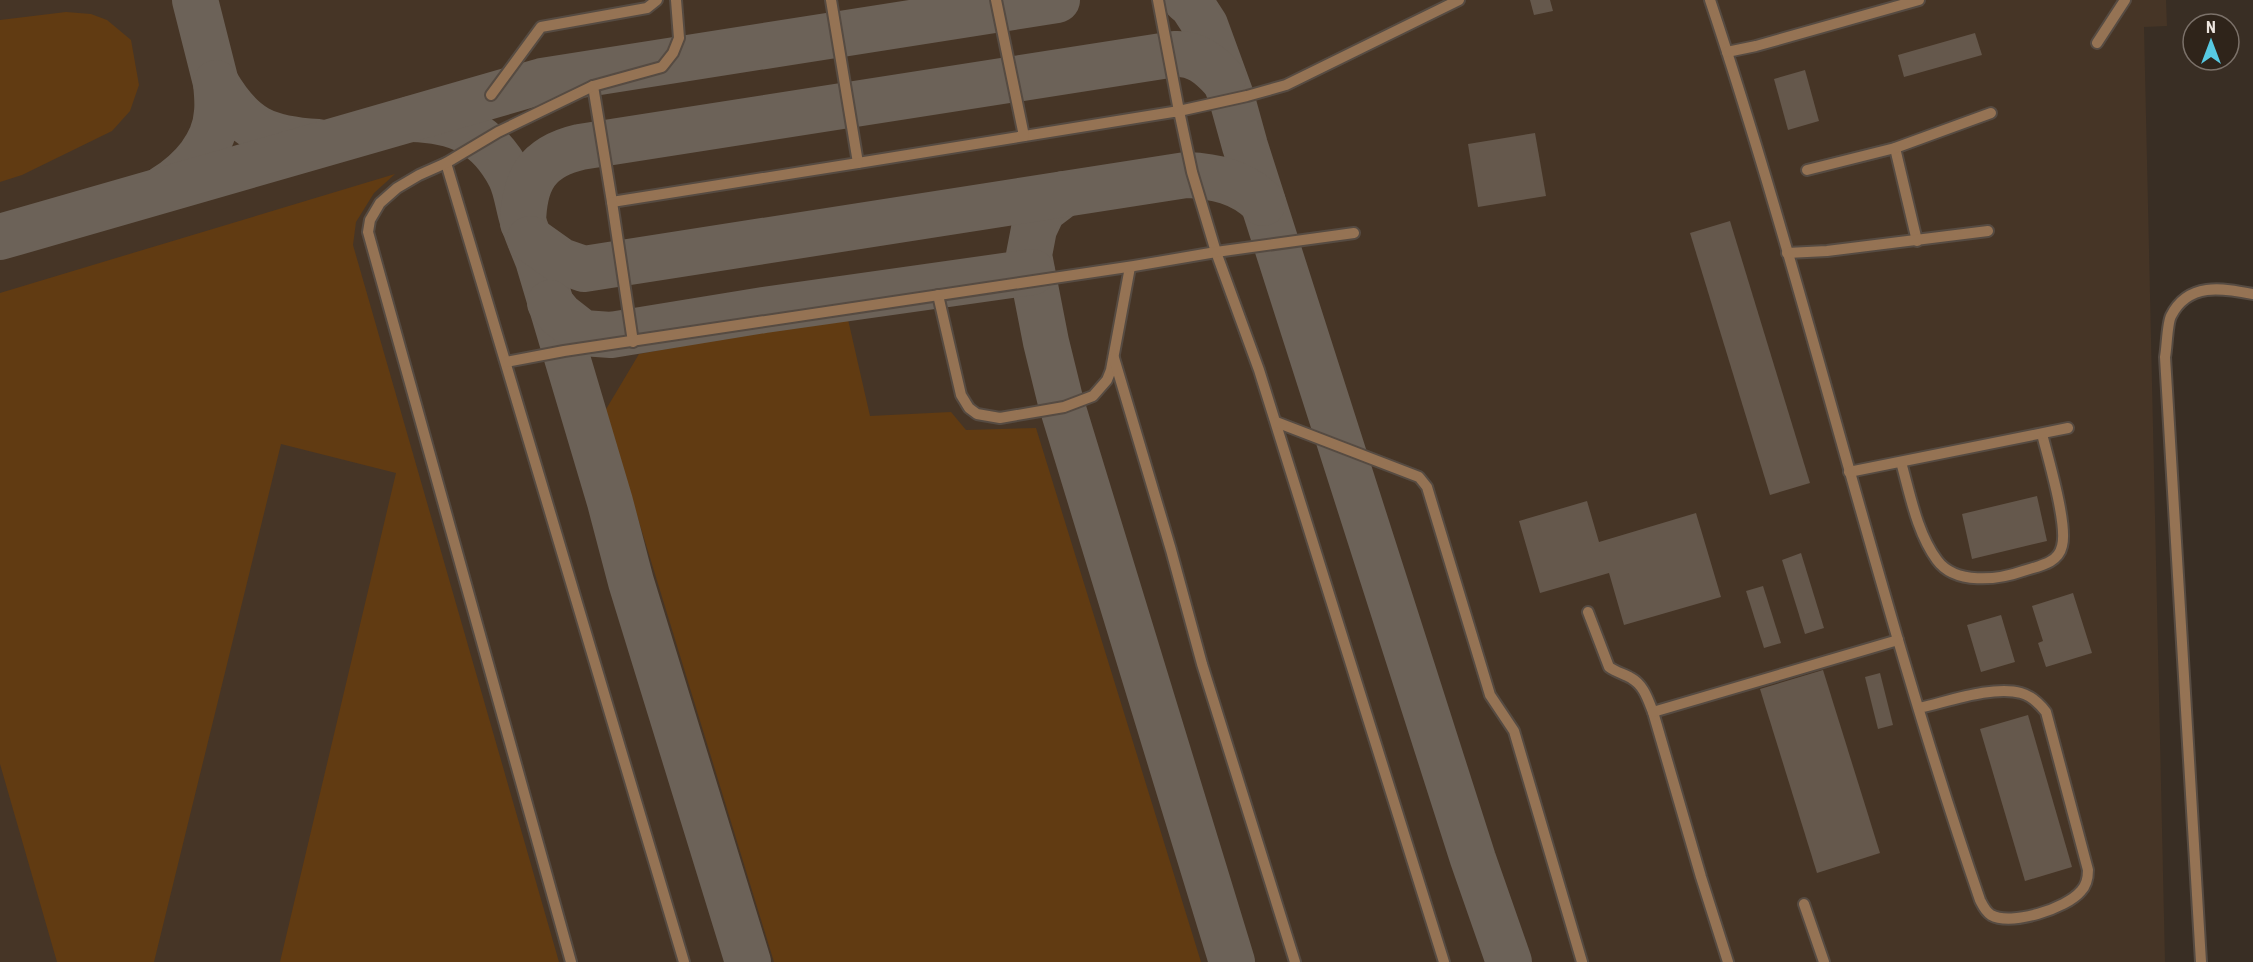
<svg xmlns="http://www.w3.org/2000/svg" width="2253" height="962" viewBox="0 0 2253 962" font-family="'Roboto Condensed',sans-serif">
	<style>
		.built { fill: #463526 }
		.green { fill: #613b12 }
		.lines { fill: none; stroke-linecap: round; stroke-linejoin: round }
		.taxiway { stroke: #6c6258; stroke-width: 46 }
		.building { fill: #65584c }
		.service-casing { stroke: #564b42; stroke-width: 14 }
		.service { stroke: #957354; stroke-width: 10 }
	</style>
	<rect width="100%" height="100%" fill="#392e24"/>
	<polygon class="built" points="0,0 2166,0 2167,26 2144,27 2165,962 0,962"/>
	<g class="green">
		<polygon points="66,12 91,14 107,20 131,40 139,85 130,111 112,131 22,175 0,182 0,20"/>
		<polygon points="395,174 374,193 356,222 353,245 559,962 280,962 396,473 281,444 154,962 57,962 0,764 0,293"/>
		<polygon points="847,315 870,416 951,412 966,430 1036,428 1201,962 774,962 605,411 639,354"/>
	</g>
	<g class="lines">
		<g class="taxiway">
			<polyline points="195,0 216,83"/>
			<polyline points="1186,0 1192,5 1205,25 1232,99 1245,146 1473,859 1509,962"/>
			<path d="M411 119C457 120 488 134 510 176 517 190 518 206 523 221 527 234 533 247 538 260L610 502 631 582 748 962"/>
			<path d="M164 188C191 171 215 145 217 112 218 103 217 93 216 83 243 129 266 139 318 142"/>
			<polyline points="1064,194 1043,210 1034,229 1029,255 1046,342 1060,399 1232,962"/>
			<path d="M523 223C524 180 537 157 580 147L1175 54C1196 53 1209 64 1223 79"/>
			<polyline points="0,237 542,81 1057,0"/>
			<path d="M530 239 561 261 584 269 1186 175C1215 176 1242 182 1263 203"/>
			<polyline points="550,303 560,315 583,333 611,335 764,310 1032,272"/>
		</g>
	</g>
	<g class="building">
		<polygon points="1530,0 1550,0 1553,11 1534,15"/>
		<polygon points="1975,33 1982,55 1904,77 1898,55"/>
		<polygon points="1805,70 1819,121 1788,130 1774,79"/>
		<polygon points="1535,133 1546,196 1478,207 1468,144"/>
		<polygon points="1730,221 1810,483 1770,495 1690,233"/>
		<polygon points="2037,496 2047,541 1972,559 1962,514"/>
		<polygon points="1587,501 1599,542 1696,513 1721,597 1624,625 1609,573 1540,593 1519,521"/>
		<polygon points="1801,553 1824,628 1805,634 1782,560"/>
		<polygon points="1763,586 1781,643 1764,648 1746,591"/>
		<polygon points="2073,593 2092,653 2046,667 2038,643 2043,641 2032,606"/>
		<polygon points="2001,615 2015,662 1981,672 1967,625"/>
		<polygon points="1823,670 1880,853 1817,873 1760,689"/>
		<polygon points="1880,673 1893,725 1878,729 1865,677"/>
		<polygon points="2028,715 2072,867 2025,881 1980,729"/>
	</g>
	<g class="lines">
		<g class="service-casing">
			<g id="service">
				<polyline points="831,0 858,163 1179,111 1192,172 1216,252 1259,370 1444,962"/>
				<polyline points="996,0 1024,136"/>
				<polyline points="1158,0 1179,111 1247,96 1286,85 1459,0"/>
				<path d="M1710 0C1809 297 1878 604 1980 900 1983 906 1985 911 1991 915 2011 926 2066 909 2081 891 2087 885 2088 878 2088 870L2046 712C2039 703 2032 696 2021 693 1993 685 1947 702 1919 708"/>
				<polyline points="2097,43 2125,0"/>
				<polyline points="1727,52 1756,46 1919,0"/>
				<polyline points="593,86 612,202 858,163"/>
				<polyline points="491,95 541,27 647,8 657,0"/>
				<polyline points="1895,148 1917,241"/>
				<polyline points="446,163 684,962"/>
				<polyline points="1807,170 1895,148 1991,113"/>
				<polyline points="612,202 633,342"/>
				<polyline points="1787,253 1827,251 1988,231"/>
				<polyline points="938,295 961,395 969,408 977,414 1000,418 1064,407 1093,396 1107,380 1111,370 1130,267"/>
				<polyline points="1114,358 1171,550 1202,664 1295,962"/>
				<polyline points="506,362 564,351 1134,266 1216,252 1354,233"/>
				<polyline points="1276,422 1419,477 1427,487 1490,695 1514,731 1582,962"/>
				<path d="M1901 462C1910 494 1917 533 1937 560 1955 585 1998 580 2023 571 2038 566 2058 564 2062 546 2068 525 2048 458 2042 434"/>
				<polyline points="1849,472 2068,428"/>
				<path d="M1588 612 1609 667C1616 672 1624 674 1631 678 1644 685 1648 700 1653 712L1701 877 1728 962"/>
				<polyline points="1653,712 1898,640"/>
				<polyline points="1804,904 1824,962"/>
				<polyline points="571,962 368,232 370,220 380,203 397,188 419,175 446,163 498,132 593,86 662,67 673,53 679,38 676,0"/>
				<path d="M2201 962 2165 357C2167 347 2167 324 2171 316 2188 282 2222 288 2253 294"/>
			</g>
		</g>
		<use href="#service" class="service"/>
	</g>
	<g transform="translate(2211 42)"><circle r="28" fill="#2f241a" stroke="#7b7169" stroke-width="1.5"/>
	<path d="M0-4.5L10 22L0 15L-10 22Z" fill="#57c9e2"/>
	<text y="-9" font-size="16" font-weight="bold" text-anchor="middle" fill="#ede5df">N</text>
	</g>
</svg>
